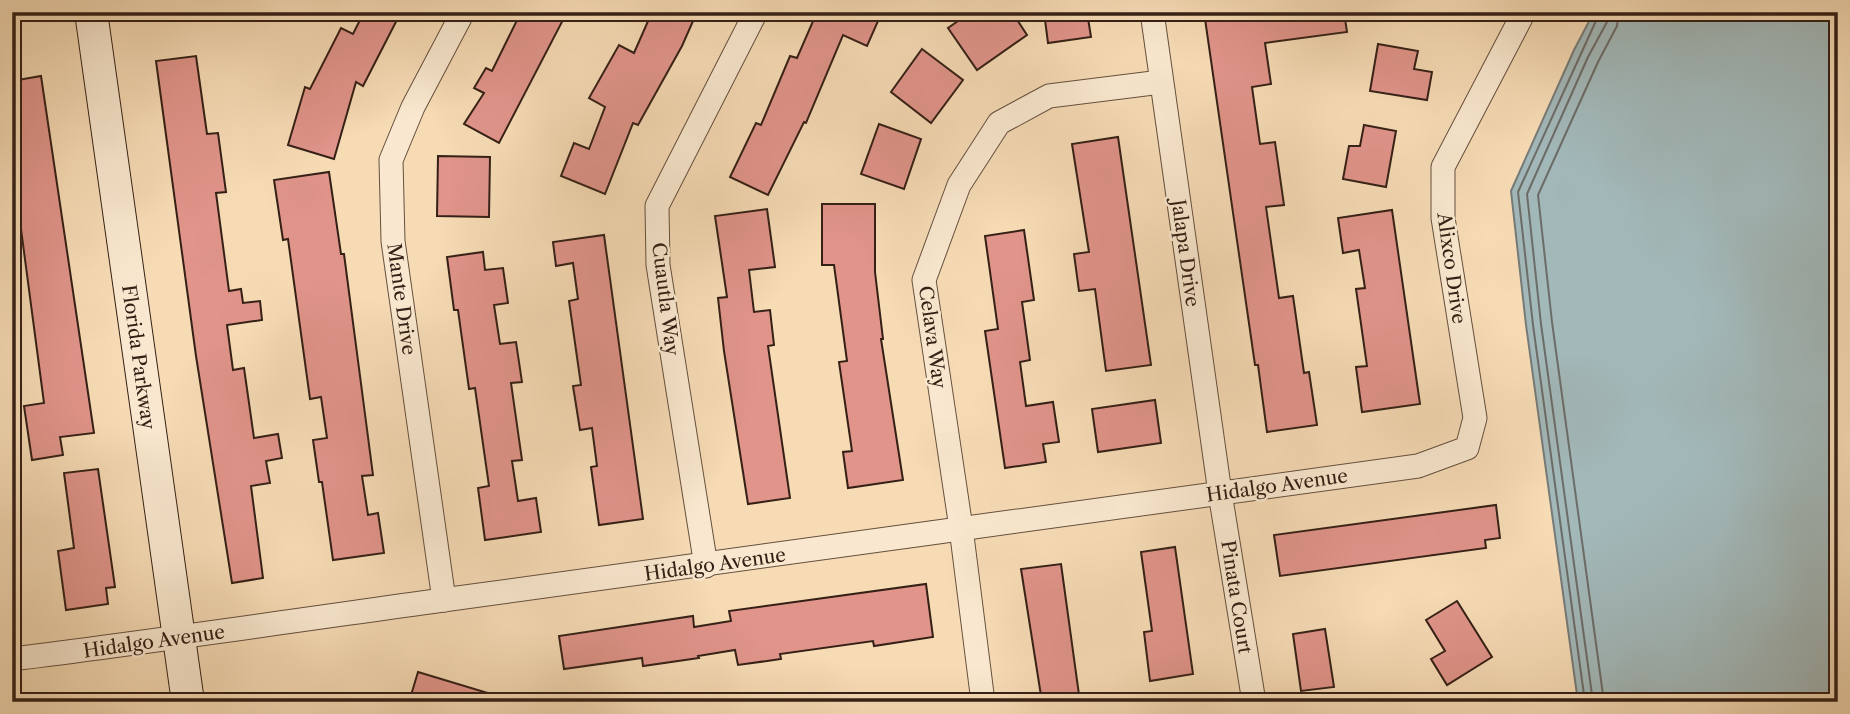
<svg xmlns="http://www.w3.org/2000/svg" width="1850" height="714" viewBox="0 0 1850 714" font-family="'Libre Caslon Text',serif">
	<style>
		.water { fill: #a2b8b9; stroke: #767b78; stroke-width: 2 }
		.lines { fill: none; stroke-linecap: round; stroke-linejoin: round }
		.shore { stroke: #6c6c68; stroke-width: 2 }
		.building { fill: #e0948a; stroke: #352016; stroke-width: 2 }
		.street-casing { stroke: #654f3e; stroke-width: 25 }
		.secondary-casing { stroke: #352016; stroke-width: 34 }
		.street { stroke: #f9e8cf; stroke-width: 23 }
		.secondary { stroke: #f9e8cf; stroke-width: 32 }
		.labels { text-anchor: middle; stroke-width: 5; stroke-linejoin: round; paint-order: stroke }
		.street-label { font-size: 19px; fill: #352016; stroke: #f9e8cf }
	</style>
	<rect width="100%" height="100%" fill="#f6dbb5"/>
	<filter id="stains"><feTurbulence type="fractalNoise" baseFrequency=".00286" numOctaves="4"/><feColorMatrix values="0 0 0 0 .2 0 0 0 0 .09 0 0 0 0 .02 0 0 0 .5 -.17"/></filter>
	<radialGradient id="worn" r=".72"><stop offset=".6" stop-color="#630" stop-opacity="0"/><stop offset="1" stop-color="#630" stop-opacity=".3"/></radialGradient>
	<polygon class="water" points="1594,12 1838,12 1838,702 1578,702 1526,325 1511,191 1574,50"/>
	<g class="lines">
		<g class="shore">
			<polyline points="1585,702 1533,325 1518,192 1600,12"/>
			<polyline points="1593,702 1541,324 1527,194 1588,57 1607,22 1609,12"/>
			<polyline points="1604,702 1552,322 1538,195 1598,62 1617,26 1619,12"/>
		</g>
	</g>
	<g class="building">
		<polygon points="364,12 401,12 363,86 356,82 334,159 288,145 305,87 310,89 341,28 353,34"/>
		<polygon points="521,12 553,12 564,18 499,143 464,124 484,93 474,88 486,68 492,71"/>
		<polygon points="652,12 697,12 682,46 638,125 633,123 605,194 561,176 574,143 589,149 605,107 589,98 619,45 634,53"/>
		<polygon points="817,12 882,12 867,46 843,35 806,123 804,122 768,195 730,177 756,123 761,125 790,56 797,58"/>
		<polygon points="971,12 1012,12 1027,35 977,70 948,28"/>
		<polygon points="1044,12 1087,12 1091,37 1048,43"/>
		<polygon points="1204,12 1344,12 1347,32 1265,43 1271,84 1252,87 1260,144 1275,142 1284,205 1266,207 1279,298 1293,296 1304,373 1309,372 1317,425 1267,432 1258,365 1255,365"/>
		<polygon points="1378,44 1418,51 1414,69 1432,72 1427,100 1370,91"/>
		<polygon points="922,49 963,80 931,123 891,92"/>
		<polygon points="196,56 207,134 218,133 226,192 216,193 229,291 241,289 243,303 260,301 262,320 227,325 233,370 244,368 254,438 278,434 282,458 266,461 270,483 251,486 263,578 232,583 196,356 156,61"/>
		<polygon points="41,76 94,433 60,437 63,455 32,460 24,406 44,403 19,214 12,215 12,81"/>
		<polygon points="879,124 921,139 904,189 861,174"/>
		<polygon points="1364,125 1396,131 1386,187 1343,179 1349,146 1360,146"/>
		<polygon points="1118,137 1151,365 1106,371 1095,289 1079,291 1074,254 1089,252 1072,144"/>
		<polygon points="438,156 490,157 489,217 437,216"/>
		<polygon points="329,172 341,254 344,254 373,475 362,476 368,515 378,513 384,553 333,560 322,482 319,482 313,440 327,438 321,397 310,399 288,239 283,240 274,180"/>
		<polygon points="822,204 875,204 875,272 883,339 881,339 903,480 848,488 843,452 852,451 839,362 847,361 834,265 822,265"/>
		<polygon points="767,209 775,267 749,270 754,312 770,310 774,345 768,346 790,498 748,504 724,351 718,298 727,297 715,216"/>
		<polygon points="1392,210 1420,404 1362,412 1356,367 1367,366 1356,289 1365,288 1359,250 1343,253 1338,218"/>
		<polygon points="1024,230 1034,300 1022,302 1030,360 1020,362 1026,406 1053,402 1059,442 1043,444 1046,462 1005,468 985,331 998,329 985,236"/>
		<polygon points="604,235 643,519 599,525 591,467 597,466 592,428 580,430 573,386 581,385 569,301 578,299 573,263 556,266 553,242"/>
		<polygon points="483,252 485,270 503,268 508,303 494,305 500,344 516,342 522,382 511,383 522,460 512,461 518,501 536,498 541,532 485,540 478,488 489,486 475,388 469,389 458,310 454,310 447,257"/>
		<polygon points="1155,400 1161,443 1098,452 1092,409"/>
		<polygon points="98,469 115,587 106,588 108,604 66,610 58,551 74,548 64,473"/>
		<polygon points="1496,505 1500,538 1485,540 1486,548 1280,576 1274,535"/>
		<polygon points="1175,547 1193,674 1150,681 1144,632 1152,631 1141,552"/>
		<polygon points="1061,564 1080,702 1042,702 1021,569"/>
		<polygon points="926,584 933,637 874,646 873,641 780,654 781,659 738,665 735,650 698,656 699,658 643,666 642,658 564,669 559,636 693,616 694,627 731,621 729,611"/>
		<polygon points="1457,601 1492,657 1447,685 1431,659 1445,651 1426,620"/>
		<polygon points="1325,629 1334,687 1301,691 1293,634"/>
		<polygon points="418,672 501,697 501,702 409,702"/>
	</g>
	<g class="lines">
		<g class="street-casing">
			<g id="street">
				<polyline points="1152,12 1220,493 1254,702"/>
				<polyline points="706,566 658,265 657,206 756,12"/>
				<polyline points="444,600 393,241 391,160 413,107 463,12"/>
				<path d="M12 659C156 641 300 620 443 600 768 556 1093 510 1418 466L1467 448 1475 418 1443 218V167L1524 12"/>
				<polyline points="983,702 961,528 924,280 959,185 999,123 1049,96 1161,82"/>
			</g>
		</g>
		<g class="secondary-casing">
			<polyline id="secondary" points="91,12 188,702"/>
		</g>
		<use href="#street" class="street"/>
		<use href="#secondary" class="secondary"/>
	</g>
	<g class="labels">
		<g class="street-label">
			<text transform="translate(1186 253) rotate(82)" y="7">Jalapa Drive</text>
			<text transform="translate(1452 268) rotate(82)" y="7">Alixco Drive</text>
			<text transform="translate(402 299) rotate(82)" y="7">Mante Drive</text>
			<text transform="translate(666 299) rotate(83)" y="7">Cuautla Way</text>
			<text transform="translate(933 337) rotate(82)" y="7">Celava Way</text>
			<text transform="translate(139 357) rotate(82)" y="7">Florida Parkway</text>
			<text transform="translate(1277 485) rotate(-8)" y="7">Hidalgo Avenue</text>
			<text transform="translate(715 564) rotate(-8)" y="7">Hidalgo Avenue</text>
			<text transform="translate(1237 597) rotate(81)" y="7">Pinata Court</text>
			<text transform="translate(154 641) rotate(-8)" y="7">Hidalgo Avenue</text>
		</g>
	</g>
	<rect width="1850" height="714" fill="none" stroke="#f6dbb5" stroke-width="42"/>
	<rect x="14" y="14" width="1822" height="686" fill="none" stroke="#352016" stroke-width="3.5"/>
	<rect x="21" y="21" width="1808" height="672" fill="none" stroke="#352016" stroke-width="2"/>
	<rect width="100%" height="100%" filter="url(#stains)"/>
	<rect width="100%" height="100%" fill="url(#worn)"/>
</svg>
